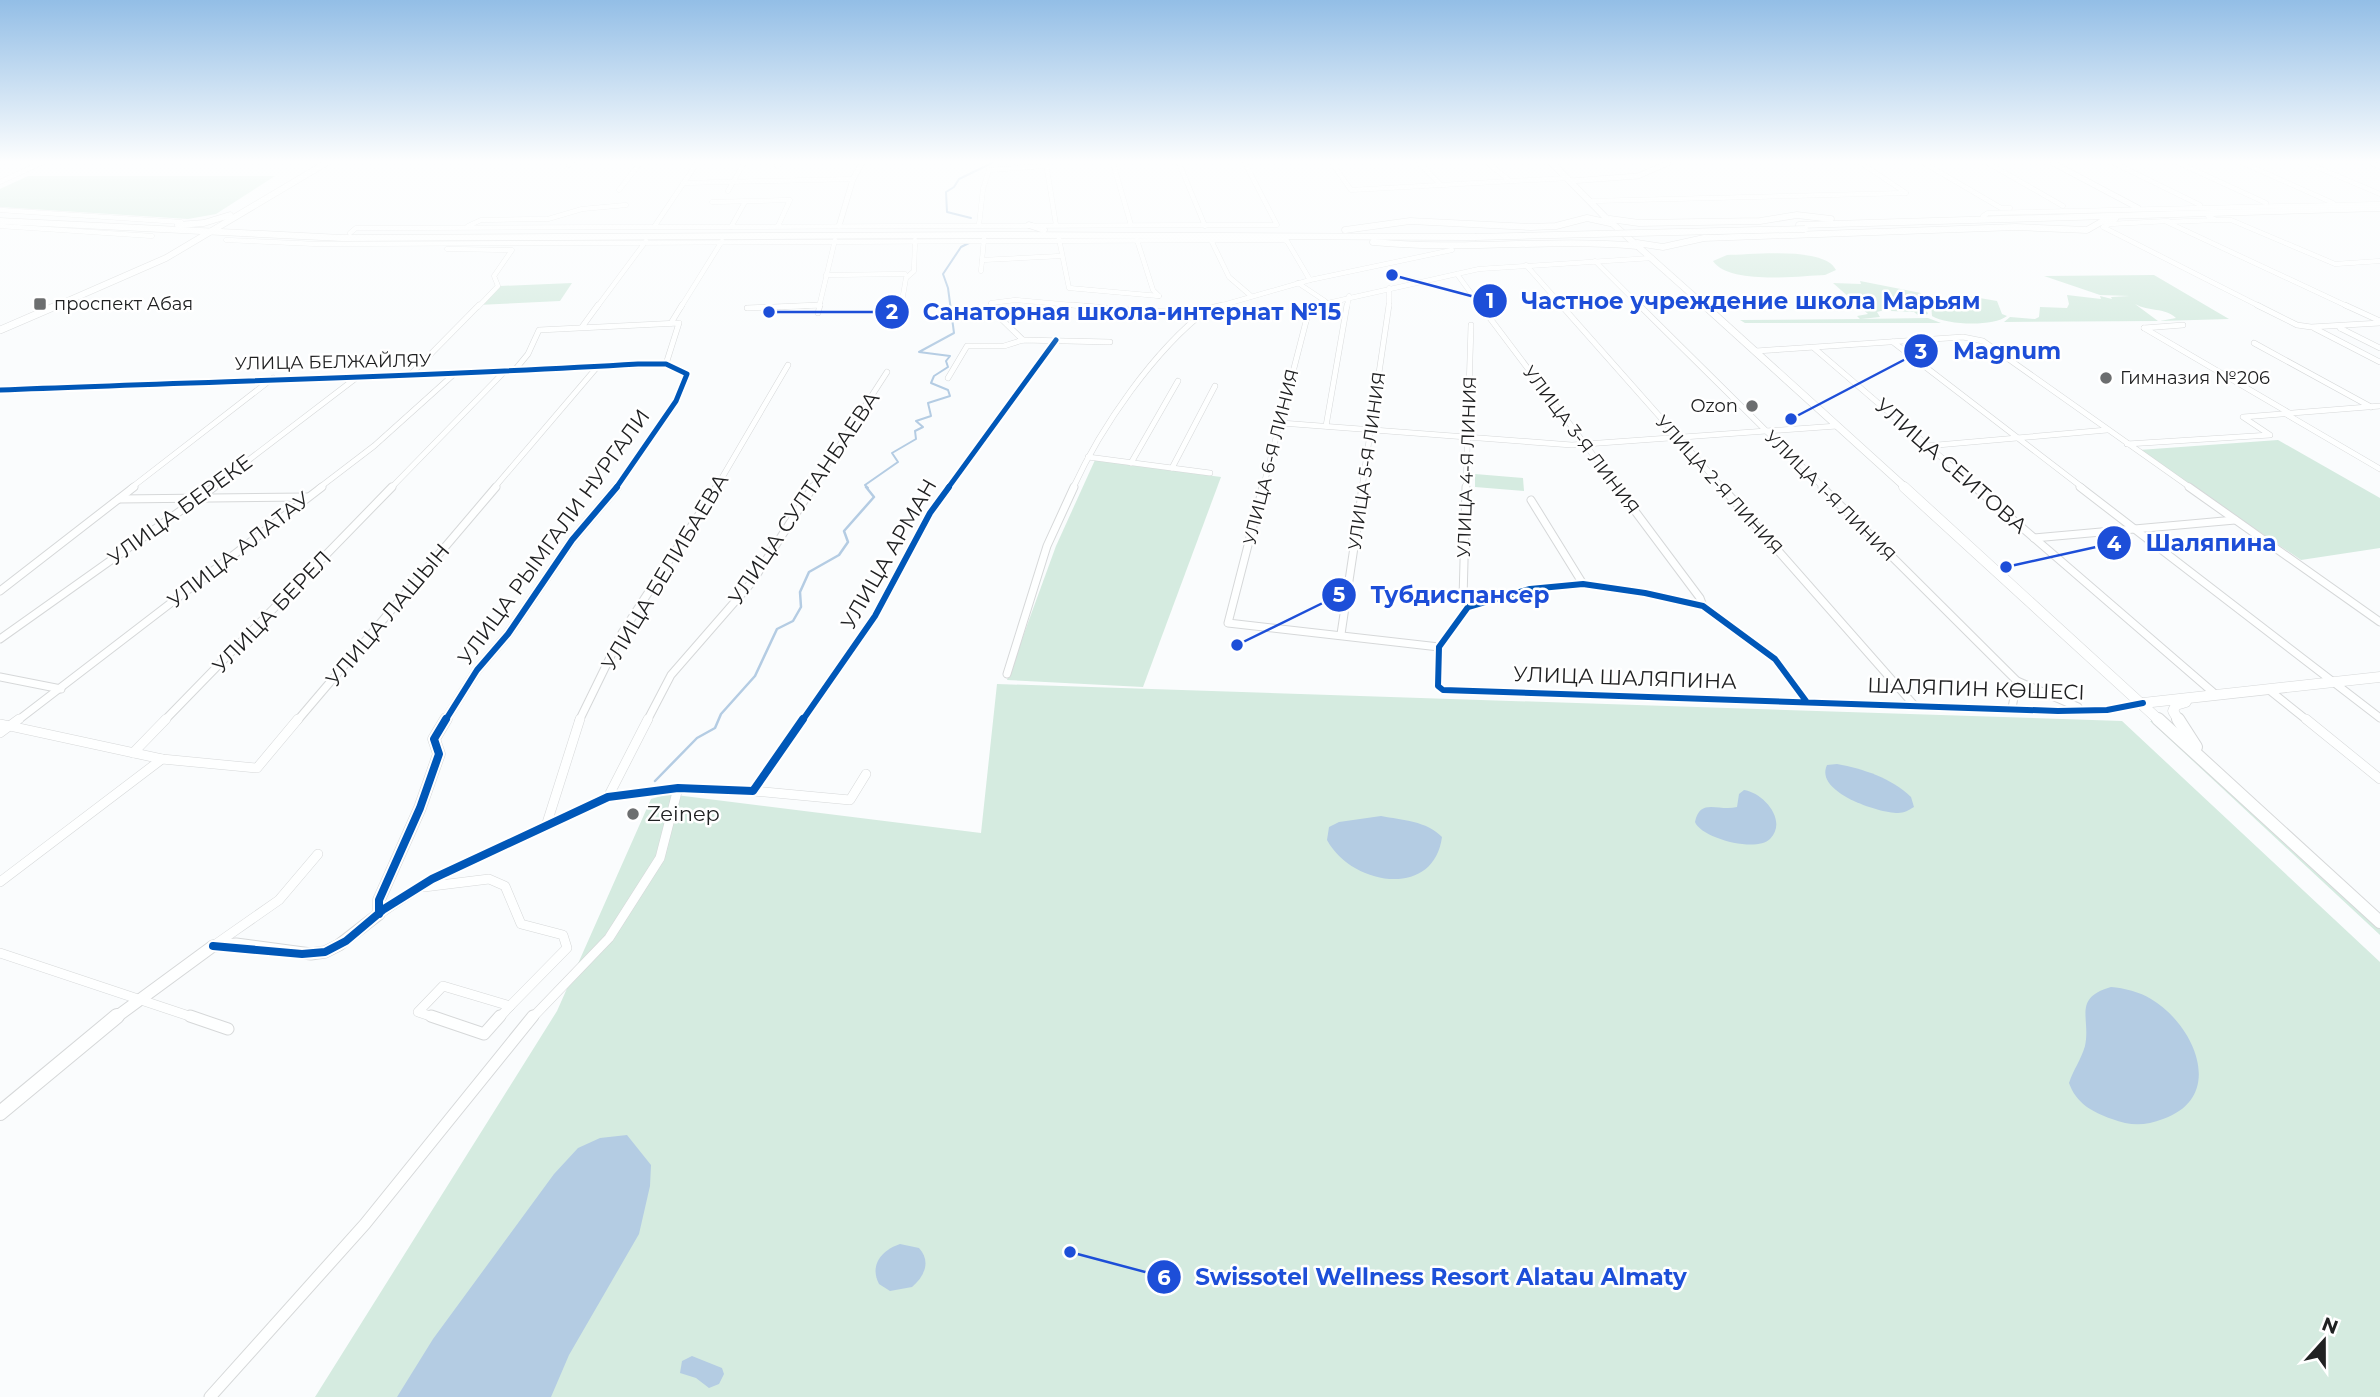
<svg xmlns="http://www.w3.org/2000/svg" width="2380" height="1397" viewBox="0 0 2380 1397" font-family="Montserrat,sans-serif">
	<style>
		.green { fill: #d5ebe0 }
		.water { fill: #b4cce3 }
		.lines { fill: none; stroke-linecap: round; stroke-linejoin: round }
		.stream-far1 { stroke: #b4cce3; stroke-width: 2 }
		.stream { stroke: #b4cce3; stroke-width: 2.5 }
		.minor-far4-casing { stroke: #d6d8d9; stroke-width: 5 }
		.minor-far3-casing { stroke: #d6d8d9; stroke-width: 6 }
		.minor-far2-casing { stroke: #d6d8d9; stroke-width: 9 }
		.minor-far1-casing { stroke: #d6d8d9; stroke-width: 10 }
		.minor-casing { stroke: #d6d8d9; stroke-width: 13 }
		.tertiary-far4-casing { stroke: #d6d8d9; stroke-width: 6 }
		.tertiary-far3-casing { stroke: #d6d8d9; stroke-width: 8 }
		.tertiary-far2-casing { stroke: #d6d8d9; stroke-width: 10 }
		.tertiary-far1-casing { stroke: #d6d8d9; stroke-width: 13 }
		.tertiary-casing { stroke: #d6d8d9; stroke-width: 16 }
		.secondary-far3-casing { stroke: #d6d8d9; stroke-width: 7 }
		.secondary-far2-casing { stroke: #d6d8d9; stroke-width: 8 }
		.secondary-far1-casing { stroke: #d6d8d9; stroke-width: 11 }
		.secondary-casing { stroke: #d6d8d9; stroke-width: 14 }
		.minor-far4 { stroke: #feffff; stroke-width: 4.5 }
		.minor-far3 { stroke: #feffff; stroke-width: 5 }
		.minor-far2 { stroke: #feffff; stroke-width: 7 }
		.minor-far1 { stroke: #feffff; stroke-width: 9 }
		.minor { stroke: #feffff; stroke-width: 11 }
		.tertiary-far4 { stroke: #feffff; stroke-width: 5 }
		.tertiary-far3 { stroke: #feffff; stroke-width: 7 }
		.tertiary-far2 { stroke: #feffff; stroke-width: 9 }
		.tertiary-far1 { stroke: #feffff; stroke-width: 11 }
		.tertiary { stroke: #feffff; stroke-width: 14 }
		.secondary-far3 { stroke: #feffff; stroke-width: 6 }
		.secondary-far2 { stroke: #feffff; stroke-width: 7 }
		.secondary-far1 { stroke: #feffff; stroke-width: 10 }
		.secondary { stroke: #feffff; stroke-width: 12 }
		.secondary-bridge-casing { stroke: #d6d8d9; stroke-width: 7; stroke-linecap: butt }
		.secondary-bridge { stroke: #feffff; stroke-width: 6 }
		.cycleway-far2-casing { stroke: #fff; stroke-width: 9 }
		.cycleway-far1-casing { stroke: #fff; stroke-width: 10 }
		.cycleway-casing { stroke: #fff; stroke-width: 12 }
		.cycleway-far2 { stroke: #0057b8; stroke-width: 5 }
		.cycleway-far1 { stroke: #0057b8; stroke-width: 6 }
		.cycleway { stroke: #0057b8; stroke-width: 8 }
		.poi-dot { fill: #6c6e6f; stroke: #fff; stroke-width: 2.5 }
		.labels { text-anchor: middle; stroke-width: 5; stroke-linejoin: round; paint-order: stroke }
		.far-poi-label { font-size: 18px; fill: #202122; stroke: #fff; text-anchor: start }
		.far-street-label { font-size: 18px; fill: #202122; stroke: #fff }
		.street-label { font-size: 21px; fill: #202122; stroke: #fff }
		.poi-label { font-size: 21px; fill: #202122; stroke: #fff; text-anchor: start }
		.leader { fill: none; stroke: #1d4ed8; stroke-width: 2.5 }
		.callout-dot { fill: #1d4ed8; stroke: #fff; stroke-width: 2.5 }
		.mark-label { font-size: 21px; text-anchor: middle; font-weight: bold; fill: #fff }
		.callout-label { font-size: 23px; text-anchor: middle; font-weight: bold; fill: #1d4ed8; stroke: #fff; stroke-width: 5; stroke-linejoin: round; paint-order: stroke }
	</style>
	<rect width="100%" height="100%" fill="#fafcfd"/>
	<g class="green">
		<polygon points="28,176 275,176 216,214 188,219 0,207 0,189"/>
		<path d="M1727 255C1751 255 1825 246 1836 270L1825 275C1799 276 1729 285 1713 261Z"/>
		<path d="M2154 275 2229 319 2160 321 2176 318C2164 307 2149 312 2135 304L2158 321 2004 322 2010 317 2035 319 2039 317 2040 307 2067 308 2069 304 2067 295 2101 299 2100 296 2112 299 2111 297 2130 296 2100 295 2044 276Z"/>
		<polygon points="1860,281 1921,293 1928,314 1919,316 1914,312 1891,311 1892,308 1877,312 1880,317 1861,319 1928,318 1941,323 1745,323 1740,320 1860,319 1857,316 1868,314 1833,283 1861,284"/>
		<polygon points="572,283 560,301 478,305 500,286"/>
		<path d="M1962 295 1997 301 2002 314 2007 316C1993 327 1947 325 1932 316L1931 304H1959V296Z"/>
		<polygon points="2278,440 2380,498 2380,548 2301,560 2139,450"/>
		<polygon points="1095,460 1221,477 1143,687 1007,680 1056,546"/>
		<polygon points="1475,474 1523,478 1524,491 1475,487"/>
		<polygon points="997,684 2122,721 2380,962 2380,1397 315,1397 557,1011 651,799 668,794 981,833"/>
		<polygon points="2150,721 2153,721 2380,929 2380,935"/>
	</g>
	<g class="water">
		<path d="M1837 764C1864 769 1891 778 1911 797L1914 807C1909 810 1904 813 1898 813 1878 813 1814 792 1827 765Z"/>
		<path d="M1744 790C1764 793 1788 821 1770 839 1756 853 1701 838 1695 822 1700 797 1719 812 1737 807L1739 794Z"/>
		<path d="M1381 816C1402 820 1427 821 1442 837 1434 899 1352 886 1327 840L1329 827 1339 822Z"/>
		<path d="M2111 987C2124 988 2140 992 2151 999 2194 1024 2227 1097 2163 1119 2145 1126 2130 1126 2112 1119 2092 1112 2076 1103 2069 1083 2073 1070 2081 1060 2085 1046 2091 1018 2072 998 2111 987Z"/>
		<polygon points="627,1135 651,1165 650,1186 639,1234 569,1355 551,1397 397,1397 433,1339 554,1174 578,1148 600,1138"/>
		<path d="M900 1244 919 1248C931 1261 925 1276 912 1287L890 1291 879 1284C869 1265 882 1250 900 1244Z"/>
		<polygon points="692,1356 722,1368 724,1374 719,1384 709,1388 696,1378 680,1373 682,1361"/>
	</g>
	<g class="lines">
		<g class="stream-far1">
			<polyline points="971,218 947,212 946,192 954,187 959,179 992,163"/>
			<polyline points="868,488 865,485 898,462 892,453 916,439 915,431 923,427 916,421 931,416 928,403 950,396 948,390 931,383 934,376 948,367 946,361 950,356 919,352 954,333 948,288 943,274 961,247 969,243"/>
		</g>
		<polyline class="stream" points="655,781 697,738 715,728 721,714 755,676 777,629 793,621 801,607 800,592 809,572 839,555 848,542 844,531 874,497 866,487"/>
		<g class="minor-far4-casing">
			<g id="minor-far4">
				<polyline points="1046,163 1056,225"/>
				<polyline points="1113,163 1131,225"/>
				<polyline points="1179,163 1205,226"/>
				<polyline points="1332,163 1351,190 1568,178"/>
				<polyline points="1419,163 1441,185"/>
				<polyline points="1488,163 1510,181"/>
				<polyline points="1861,163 1906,193"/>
				<polyline points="1924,163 2001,208 2010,208"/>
				<polyline points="1988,163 2063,206"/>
				<polyline points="2114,163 2200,205"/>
				<polyline points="2179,163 2266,203"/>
				<polyline points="2243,163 2333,203"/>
				<polyline points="2307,163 2380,194"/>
				<polyline points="2372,163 2380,167"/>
				<polyline points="569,165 572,163"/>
				<polyline points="777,166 780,163"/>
				<polyline points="0,182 41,163"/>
				<polyline points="683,183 853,179"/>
				<polyline points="619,190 640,163"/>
				<polyline points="728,191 744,163"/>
				<polyline points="1592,201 1906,193"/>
				<polyline points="712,202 790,200 778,226"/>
				<polyline points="0,210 181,222"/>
				<polyline points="2208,216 2216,220 2167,222 2349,307"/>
				<polyline points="1985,218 1983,216 1988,213 2380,204"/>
				<polyline points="2216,220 2231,220 2335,264 2380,261"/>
				<polyline points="2168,221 2110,224 2103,227 2261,307"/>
				<polyline points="979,225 983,189 989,170 1046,166"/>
				<polyline points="0,226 152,236"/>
				<polyline points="468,226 481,220 548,219 582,209 626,205"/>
				<polyline points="654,227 697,163"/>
				<polyline points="731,227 745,202"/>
				<polyline points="350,233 356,228 1277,225 1245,163"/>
				<polyline points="1213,236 1211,240 1229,277 1250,295"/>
				<polyline points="1059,239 1069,288 1159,296"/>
				<polyline points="226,240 317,244 1283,240 1287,241 1310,280"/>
				<polyline points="1137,240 1153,290 1159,296"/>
				<polyline points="447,249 512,250 494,276 498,286 478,307"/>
				<polyline points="982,260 1061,256"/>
				<polyline points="1595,261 1641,307"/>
				<polyline points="1526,265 1563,307"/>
				<polyline points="981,271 984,239"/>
				<polyline points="1457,274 1481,307"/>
				<polyline points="826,275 905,274"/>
				<polyline points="1298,283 1325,301"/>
				<polyline points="597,307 646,241"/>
				<polyline points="681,307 722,241"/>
				<polyline points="781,307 820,305"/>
				<polyline points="819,307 835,240"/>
				<polyline points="901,307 906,278 914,271 915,240"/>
				<polyline points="991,307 991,303 1015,300 1094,307"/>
				<polyline points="1216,307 1310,280 1452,250"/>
				<polyline points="1310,307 1479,269 1652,258"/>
				<polyline points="1347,307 1349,296"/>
				<polyline points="1389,307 1389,288"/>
			</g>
		</g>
		<g class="minor-far3-casing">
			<g id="minor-far3">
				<polyline points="991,305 991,309 1023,340"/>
				<path d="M1073 305C1121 309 1176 318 1223 305"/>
				<polyline points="1480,305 1618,488"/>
				<polyline points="1561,305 1723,488"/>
				<polyline points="1639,305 1824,488"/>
				<polyline points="2257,305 2297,325 2311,327 2380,323"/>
				<polyline points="2345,305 2380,321"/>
				<polyline points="747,308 820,305"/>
				<polyline points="818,313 820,305"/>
				<polyline points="899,318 901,305"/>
				<polyline points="671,323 682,305"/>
				<polyline points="582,327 598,305"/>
				<polyline points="2144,328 2291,414"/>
				<polyline points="2144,328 2183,325"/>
				<polyline points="2314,328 2380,362"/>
				<polyline points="2340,328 2380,348"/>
				<polyline points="1893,342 2083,488"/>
				<polyline points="2254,343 2371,407"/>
				<polyline points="1814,348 1977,488"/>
				<polyline points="1756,351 1963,337 1983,341 2191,488"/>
				<polyline points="409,376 479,305"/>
				<polyline points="948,378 967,346 1004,346 1023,340 1110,342"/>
				<path d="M0 390C222 380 444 375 666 364L679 323 539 330 528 354 514 371"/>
				<polyline points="2286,414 2380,469"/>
				<polyline points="1281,423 1572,445 1837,426"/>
				<polyline points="1326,426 1347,305"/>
				<polyline points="2127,444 2270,435 2243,417 2380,406"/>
				<polyline points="1926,446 2107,430"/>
				<polyline points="1088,457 1210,473"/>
				<polyline points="1131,463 1178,381"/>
				<polyline points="1172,468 1215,386"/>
				<polyline points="131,488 273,378"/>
				<polyline points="212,488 356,378"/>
				<polyline points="319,488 374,446 453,375"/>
				<polyline points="391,488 504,372"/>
				<polyline points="494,488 598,366"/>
				<polyline points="716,488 788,365"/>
				<polyline points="812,488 887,372"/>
				<polyline points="948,488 1056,340"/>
				<path d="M1073 488C1101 427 1154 350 1208 309"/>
				<polyline points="1263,488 1310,306 1315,305"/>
				<polyline points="1362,488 1389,305"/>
				<polyline points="1466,488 1471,325"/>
			</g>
		</g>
		<g class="minor-far2-casing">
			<g id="minor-far2">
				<polyline points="1263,487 1228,623 1439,647"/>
				<polyline points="1466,487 1463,599 1468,607"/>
				<polyline points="1617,487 1700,598 1703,606"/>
				<polyline points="1722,487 1914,705"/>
				<polyline points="1822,487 2017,681 2012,708"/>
				<polyline points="1975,487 2215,694"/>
				<polyline points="2080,487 2380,718"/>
				<polyline points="2189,487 2380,622"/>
				<polyline points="119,499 307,497"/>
				<polyline points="1531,500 1583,584"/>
				<polyline points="2034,538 2235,520"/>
				<polyline points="0,591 134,487"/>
				<polyline points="1341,634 1363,487"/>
				<polyline points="0,639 214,487"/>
				<polyline points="1007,674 1047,546 1074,487"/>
				<polyline points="0,677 61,689"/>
				<polyline points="2017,681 2078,707"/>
				<polyline points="2268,689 2308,721"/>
				<polyline points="1806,701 1775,659 1703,606 1645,593 1583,584 1530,589 1468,607 1439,647 1438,686 1443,690 2058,711 2107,710 2143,703"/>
				<polyline points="17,721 322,487"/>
				<polyline points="164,721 392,487"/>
				<polyline points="297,721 496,487"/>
				<polyline points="579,721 622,633 717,487"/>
				<polyline points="647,721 671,675 752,582 813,487"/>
				<polyline points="802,721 875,616 930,513 949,487"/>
			</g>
		</g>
		<g class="minor-far1-casing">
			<g id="minor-far1">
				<polyline points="2306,719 2380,779"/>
				<polyline points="0,724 162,759 257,768 298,719"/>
				<polyline points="0,733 19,719"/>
				<polyline points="133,753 166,719"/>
				<polyline points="753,791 850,800 866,774"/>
				<polyline points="608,797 648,719"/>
				<polyline points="546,826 580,719"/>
				<polyline points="0,882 162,759"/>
				<polyline points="424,887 489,879 505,886 521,924 563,935 567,948 510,1006"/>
				<polyline points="379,914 432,879 608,797 678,788 753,791 803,719"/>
				<polyline points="216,944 279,900 318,854"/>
				<polyline points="0,953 195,1018"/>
				<polyline points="436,1018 418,1012 443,986 510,1006"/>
				<polyline points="499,1018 510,1006"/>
				<polyline points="532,1018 609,938 660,858 678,788"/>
			</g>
		</g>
		<g class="minor-casing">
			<g id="minor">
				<polyline points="190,1016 228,1029"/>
				<polyline points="431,1016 484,1034 500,1016"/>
				<polyline points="210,1397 365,1224 533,1016"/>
			</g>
		</g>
		<g class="tertiary-far4-casing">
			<g id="tertiary-far4">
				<polyline points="2053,163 2138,208"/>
				<polyline points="1570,181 1638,176 1668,163"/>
				<polyline points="839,226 853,179 862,163"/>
			</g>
		</g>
		<g class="tertiary-far3-casing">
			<polyline id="tertiary-far3" points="616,488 676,401 687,374 666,364"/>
		</g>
		<g class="tertiary-far2-casing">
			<polyline id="tertiary-far2" points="445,721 477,670 508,634 572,540 617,487"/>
		</g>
		<g class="tertiary-far1-casing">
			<polyline id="tertiary-far1" points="115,1018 213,946 236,944 311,954 325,952 339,945 379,914 379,900 420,808 439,754 434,739 446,719"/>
		</g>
		<g class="tertiary-casing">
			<polyline id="tertiary" points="0,1113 117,1016"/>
		</g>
		<g class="secondary-far3-casing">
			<g id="secondary-far3">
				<polyline points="1552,163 1605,217 1706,307"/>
				<polyline points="1610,219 1639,223 1760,221 1797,215 1831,219"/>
				<polyline points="0,221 342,238 991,235 1475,237"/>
				<polyline points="178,225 204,223 230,215"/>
				<polyline points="1029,225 1044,230"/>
				<polyline points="1799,225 2380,208"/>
				<polyline points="1345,230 1410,221 1531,227 1556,226 1587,218 1610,223"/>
				<path d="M1373 242C1461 251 1549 238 1637 246"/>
				<polyline points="1637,243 1663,247 1704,238 2016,227 2087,230 2101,222 2115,219"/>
				<polyline points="54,307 166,258 326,163"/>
			</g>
		</g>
		<g class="secondary-far2-casing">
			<g id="secondary-far2">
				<polyline points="1704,305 1906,488"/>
				<polyline points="0,330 58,305"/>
			</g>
		</g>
		<g class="secondary-far1-casing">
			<g id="secondary-far1">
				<polyline points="1904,487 2160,721"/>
				<polyline points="2143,703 2380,677"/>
				<polyline points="2179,721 2173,711 2176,705 2186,702"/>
			</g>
		</g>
		<g class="secondary-casing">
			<g id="secondary">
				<polyline points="2158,719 2380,922"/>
				<polyline points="2178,719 2196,747"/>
			</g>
		</g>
		<use href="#minor-far4" class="minor-far4"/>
		<use href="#minor-far3" class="minor-far3"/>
		<use href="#minor-far2" class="minor-far2"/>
		<use href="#minor-far1" class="minor-far1"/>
		<use href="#minor" class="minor"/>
		<use href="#tertiary-far4" class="tertiary-far4"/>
		<use href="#tertiary-far3" class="tertiary-far3"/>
		<use href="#tertiary-far2" class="tertiary-far2"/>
		<use href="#tertiary-far1" class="tertiary-far1"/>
		<use href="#tertiary" class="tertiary"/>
		<use href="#secondary-far3" class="secondary-far3"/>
		<use href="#secondary-far2" class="secondary-far2"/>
		<use href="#secondary-far1" class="secondary-far1"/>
		<use href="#secondary" class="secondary"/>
		<g class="secondary-bridge-casing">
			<polyline id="secondary-bridge" points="1475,237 1805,229"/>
		</g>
		<use href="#secondary-bridge" class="secondary-bridge"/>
		<g class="cycleway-far2-casing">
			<g id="cycleway-far2">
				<path d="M0 390C213 381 425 377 638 364H666L687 374 676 401 616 488"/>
				<polyline points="948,488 1056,340"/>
			</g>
		</g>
		<g class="cycleway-far1-casing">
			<g id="cycleway-far1">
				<polyline points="1806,701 1775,659 1703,606 1645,593 1583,584 1530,589 1468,607 1439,647 1438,686 1443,690 2058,711 2107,710 2143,703"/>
				<polyline points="445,721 477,670 508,634 572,540 617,487"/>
				<polyline points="802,721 875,616 930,513 949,487"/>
			</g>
		</g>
		<g class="cycleway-casing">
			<g id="cycleway">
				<polyline points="379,914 379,900 420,808 439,754 434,739 446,719"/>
				<polyline points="213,946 302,954 325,952 346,941 384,909 432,879 608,797 678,788 753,791 803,719"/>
			</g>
		</g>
		<use href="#cycleway-far2" class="cycleway-far2"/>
		<use href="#cycleway-far1" class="cycleway-far1"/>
		<use href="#cycleway" class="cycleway"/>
	</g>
	<linearGradient id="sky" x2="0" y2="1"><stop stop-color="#93bee6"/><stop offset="0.45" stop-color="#fdfefe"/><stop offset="1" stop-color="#fdfefe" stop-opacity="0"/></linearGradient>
	<rect width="2380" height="359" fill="url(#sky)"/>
	<g class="poi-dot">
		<rect x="33" y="297" width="14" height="14" rx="3.5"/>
		<circle cx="2106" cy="378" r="7"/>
		<circle cx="1752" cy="406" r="7"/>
		<circle cx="633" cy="814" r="7"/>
	</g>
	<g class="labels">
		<g class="far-poi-label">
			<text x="54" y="310">проспект Абая</text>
			<text x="2120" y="384">Гимназия №206</text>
			<text x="1738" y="412" text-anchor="end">Ozon</text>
		</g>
		<g class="far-street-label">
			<text transform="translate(333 362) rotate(-1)" y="6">УЛИЦА БЕЛЖАЙЛЯУ</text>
			<text transform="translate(1581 440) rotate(53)" y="6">УЛИЦА 3-Я ЛИНИЯ</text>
			<text transform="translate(1271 457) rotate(-76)" y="6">УЛИЦА 6-Я ЛИНИЯ</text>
			<text transform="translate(1367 461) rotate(-82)" y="6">УЛИЦА 5-Я ЛИНИЯ</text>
			<text transform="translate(1467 467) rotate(-88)" y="6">УЛИЦА 4-Я ЛИНИЯ</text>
			<text transform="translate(1719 485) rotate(48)" y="6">УЛИЦА 2-Я ЛИНИЯ</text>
			<text transform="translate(1830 496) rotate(45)" y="6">УЛИЦА 1-Я ЛИНИЯ</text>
		</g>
		<g class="street-label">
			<text transform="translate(1951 466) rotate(41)" y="7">УЛИЦА СЕИТОВА</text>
			<text transform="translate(804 498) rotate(-56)" y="7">УЛИЦА СУЛТАНБАЕВА</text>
			<text transform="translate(180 510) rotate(-36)" y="7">УЛИЦА БЕРЕКЕ</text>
			<text transform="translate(554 537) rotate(-54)" y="7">УЛИЦА РЫМГАЛИ НУРГАЛИ</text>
			<text transform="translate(239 550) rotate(-38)" y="7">УЛИЦА АЛАТАУ</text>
			<text transform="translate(889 554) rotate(-60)" y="7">УЛИЦА АРМАН</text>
			<text transform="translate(665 572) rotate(-59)" y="7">УЛИЦА БЕЛИБАЕВА</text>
			<text transform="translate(272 612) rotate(-46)" y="7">УЛИЦА БЕРЕЛ</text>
			<text transform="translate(388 615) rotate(-50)" y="7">УЛИЦА ЛАШЫН</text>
			<text transform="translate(1625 678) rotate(2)" y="7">УЛИЦА ШАЛЯПИНА</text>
			<text transform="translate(1976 689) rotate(2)" y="7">ШАЛЯПИН КӨШЕСІ</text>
		</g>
		<g class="poi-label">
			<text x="647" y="821">Zeinep</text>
		</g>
	</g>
	<path class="leader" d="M1392 275L1490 301M769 312L892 312M1791 419L1921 351M2006 567L2114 543M1237 645L1339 595M1070 1252L1164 1277"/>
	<g class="callout-dot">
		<circle cx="1392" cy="275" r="7"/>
		<circle cx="769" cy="312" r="7"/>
		<circle cx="1791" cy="419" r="7"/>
		<circle cx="2006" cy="567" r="7"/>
		<circle cx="1237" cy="645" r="7"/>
		<circle cx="1070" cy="1252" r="7"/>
		<circle cx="1490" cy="301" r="18"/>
		<circle cx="892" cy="312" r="18"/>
		<circle cx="1921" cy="351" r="18"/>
		<circle cx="2114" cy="543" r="18"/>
		<circle cx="1339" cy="595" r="18"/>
		<circle cx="1164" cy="1277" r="18"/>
	</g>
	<g class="mark-label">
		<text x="1490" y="308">1</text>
		<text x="892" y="319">2</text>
		<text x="1921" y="359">3</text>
		<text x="2114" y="551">4</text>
		<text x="1339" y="602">5</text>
		<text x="1164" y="1285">6</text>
	</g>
	<g class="callout-label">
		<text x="1751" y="309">Частное учреждение школа Марьям</text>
		<text x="1132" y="320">Санаторная школа-интернат №15</text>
		<text x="2007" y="359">Magnum</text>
		<text x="2211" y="551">Шаляпина</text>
		<text x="1460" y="603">Тубдиспансер</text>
		<text x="1441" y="1285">Swissotel Wellness Resort Alatau Almaty</text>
	</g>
	<g transform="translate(2324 1341) rotate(21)" stroke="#ffffff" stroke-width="5" paint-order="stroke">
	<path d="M0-5L12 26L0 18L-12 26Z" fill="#202122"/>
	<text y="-10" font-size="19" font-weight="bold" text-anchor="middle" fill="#202122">N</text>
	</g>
</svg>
